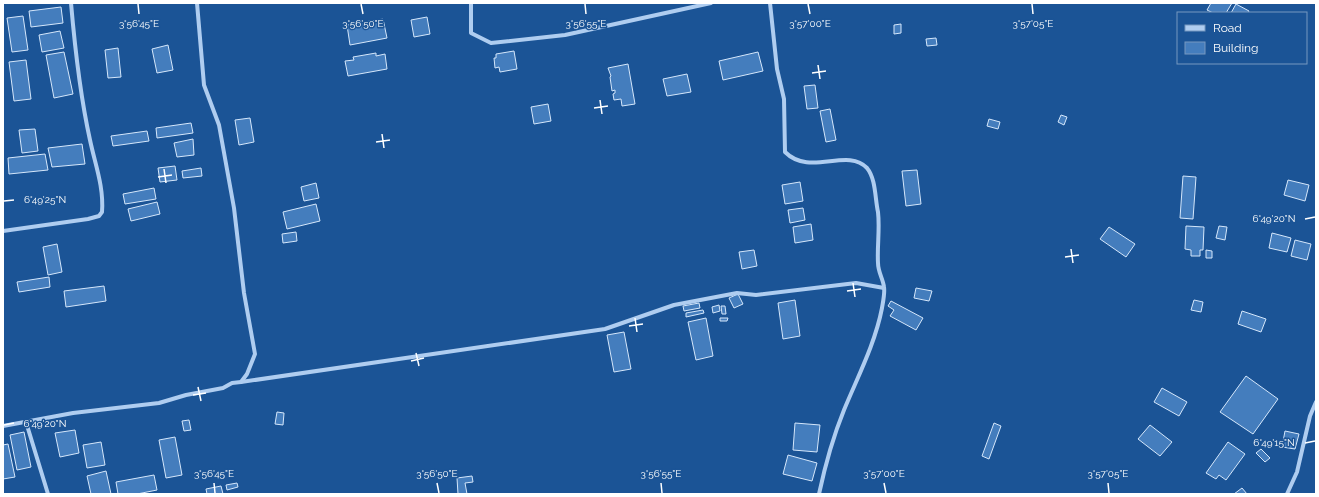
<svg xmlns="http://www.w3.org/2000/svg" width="1319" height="497" viewBox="0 0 1319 497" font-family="Raleway,sans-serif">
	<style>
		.building { fill: #447dbd; stroke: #d5e7fb }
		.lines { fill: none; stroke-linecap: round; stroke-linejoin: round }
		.street { stroke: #afcdf0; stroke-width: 4 }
		.ticks { fill: none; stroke: #fff; stroke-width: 1.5 }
		.ticks-label { font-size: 10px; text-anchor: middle; fill: #fff; stroke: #1b5496; stroke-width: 3; stroke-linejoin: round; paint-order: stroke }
	</style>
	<rect width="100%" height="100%" fill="#1b5496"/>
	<g class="building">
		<polygon points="1211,3 1232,3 1226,13 1213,13 1207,10"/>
		<polygon points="1236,4 1249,11 1248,13 1231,13"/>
		<polygon points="61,7 63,23 31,27 29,11"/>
		<polygon points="23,16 28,50 12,52 7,18"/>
		<polygon points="427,17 430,34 414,37 411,20"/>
		<polygon points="383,19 387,38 350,45 347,25"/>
		<polygon points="901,24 901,33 894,34 894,25"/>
		<polygon points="60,31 64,48 42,52 39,35"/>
		<polygon points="936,38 937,45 927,46 926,39"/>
		<polygon points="168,45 173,70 157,73 152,49"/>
		<polygon points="118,48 121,77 108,78 105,50"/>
		<polygon points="514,51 517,69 500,72 499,67 495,68 494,58 496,58 496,54"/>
		<polygon points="64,52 73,94 54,98 46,55"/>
		<polygon points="758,52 763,71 723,80 719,61"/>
		<polygon points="376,53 376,56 385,54 387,69 348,76 345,61 354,60 353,57"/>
		<polygon points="26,60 31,99 14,101 9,62"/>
		<polygon points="628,64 635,104 622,106 621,99 614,100 613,94 615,93 615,90 612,91 610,77 611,76 608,68"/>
		<polygon points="687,74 691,92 667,96 663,79"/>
		<polygon points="815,85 818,108 807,109 804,86"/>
		<polygon points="548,104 551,121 534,124 531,107"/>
		<polygon points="830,109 836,140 826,142 820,111"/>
		<polygon points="1061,115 1067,117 1064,125 1058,122"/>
		<polygon points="250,118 254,142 239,145 235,120"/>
		<polygon points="989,119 1000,122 998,129 987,126"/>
		<polygon points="191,123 193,133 157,138 156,128"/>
		<polygon points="35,129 38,151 22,153 19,130"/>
		<polygon points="147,131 149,141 113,146 111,136"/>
		<polygon points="193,139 194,155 177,157 174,143"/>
		<polygon points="82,144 85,164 52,167 48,148"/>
		<polygon points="45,154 48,170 9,174 8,158"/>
		<polygon points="175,166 177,180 160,182 158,168"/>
		<polygon points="201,168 202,176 183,178 182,171"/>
		<polygon points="917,170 921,204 906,206 902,171"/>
		<polygon points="1183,176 1196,177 1193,219 1180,218"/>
		<polygon points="1288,180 1309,185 1305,201 1284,195"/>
		<polygon points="800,182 803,201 785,204 782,185"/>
		<polygon points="316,183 319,198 304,201 301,187"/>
		<polygon points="154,188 156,199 125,204 123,194"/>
		<polygon points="157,202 160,214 131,221 128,209"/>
		<polygon points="316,204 320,221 287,229 283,212"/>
		<polygon points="803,208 805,220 790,223 788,210"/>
		<polygon points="811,224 813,240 795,243 793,227"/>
		<polygon points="1186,226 1204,227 1203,250 1200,250 1200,256 1191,256 1191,250 1185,249"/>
		<polygon points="1219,226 1227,227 1225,240 1216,238"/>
		<polygon points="1109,227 1135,244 1126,257 1100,239"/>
		<polygon points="296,232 297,241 283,243 282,234"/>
		<polygon points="1272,233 1291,238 1287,252 1269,248"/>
		<polygon points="1295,240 1311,244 1307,260 1291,256"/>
		<polygon points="57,244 62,272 48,275 43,247"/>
		<polygon points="754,250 757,266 742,269 739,252"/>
		<polygon points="1206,250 1212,251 1212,258 1206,258"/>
		<polygon points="49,277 50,287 19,292 17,282"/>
		<polygon points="104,286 106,301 66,307 64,291"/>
		<polygon points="916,288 932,291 929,301 914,298"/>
		<polygon points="738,294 743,304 734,308 729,298"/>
		<polygon points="795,300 800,336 783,339 778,303"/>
		<polygon points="1194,300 1203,302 1201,312 1191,310"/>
		<polygon points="891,301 923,318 916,330 890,316 894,310 888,306"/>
		<polygon points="699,303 700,308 684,311 683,306"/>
		<polygon points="719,305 720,311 713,313 712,307"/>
		<polygon points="721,306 725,306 726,314 722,314"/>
		<polygon points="703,310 704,313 686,317 686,313"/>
		<polygon points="1242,311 1266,319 1261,332 1238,324"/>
		<polygon points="706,318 713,356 696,360 688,322"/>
		<polygon points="720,318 728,318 727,321 720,321"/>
		<polygon points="624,332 631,369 614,372 607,335"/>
		<polygon points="1246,376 1278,399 1253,434 1220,412"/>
		<polygon points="1162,388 1187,402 1179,416 1154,402"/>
		<polygon points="277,412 284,413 283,425 275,424"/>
		<polygon points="189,420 191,430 184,431 182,421"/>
		<polygon points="795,423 820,425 817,452 793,450"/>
		<polygon points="994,423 1001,426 989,459 982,456"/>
		<polygon points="1150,425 1172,442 1160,456 1138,439"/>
		<polygon points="75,430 79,453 60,457 55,433"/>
		<polygon points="1285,431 1299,434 1295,449 1282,447"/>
		<polygon points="24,432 31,467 17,470 10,435"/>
		<polygon points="175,437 182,475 166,478 159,440"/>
		<polygon points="101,442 105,465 87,468 83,445"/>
		<polygon points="1228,442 1245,454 1226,480 1219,475 1216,479 1206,473"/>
		<polygon points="8,444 15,477 3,479 3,445"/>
		<polygon points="1261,449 1270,458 1265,462 1256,453"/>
		<polygon points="788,455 817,463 812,481 783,474"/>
		<polygon points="106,471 111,494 91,494 87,476"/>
		<polygon points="154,475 157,490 137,494 118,494 116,482"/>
		<polygon points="472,476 473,482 465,483 467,494 458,494 457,478"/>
		<polygon points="237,483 238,487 227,490 226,485"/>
		<polygon points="221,486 223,494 207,494 206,489"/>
		<polygon points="1242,488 1247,494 1234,494"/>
	</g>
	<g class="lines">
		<g class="street">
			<polyline points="471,3 471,33 491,43 565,35 711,3"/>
			<path d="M770 3 777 69 784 99 785 152C810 177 847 147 867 168 876 179 875 199 878 212 880 229 877 246 878 263 878 272 883 279 884 287 885 293 883 302 882 308 875 344 858 376 844 410 833 437 825 466 819 494"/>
			<path d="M3 231 88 219 99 216 102 212C104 187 95 164 90 140 80 95 75 49 71 3"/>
			<polyline points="241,382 605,329 674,305 737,293 756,295 856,283 884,288"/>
			<polyline points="26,422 48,494"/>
			<polyline points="3,426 73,413 159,403 186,395 223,388 232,383 241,382 247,374 255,354 244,293 234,208 219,125 204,85 197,3"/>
			<polyline points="1287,494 1297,472 1310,416 1316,402"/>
		</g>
	</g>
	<path class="ticks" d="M138 4 139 14M361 4 363 14M585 4 586 14M808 4 810 14M1032 4 1033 14M818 65 820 79M812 73 826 71M600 100 602 114M594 108 608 106M382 134 384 148M376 142 390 140M164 169 166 183M158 177 172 175M4 201 14 200M1305 219 1315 217M1071 249 1073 263M1065 257 1079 255M853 283 855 297M847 291 861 289M635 318 637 332M629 326 643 324M416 353 419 366M411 361 424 358M198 387 201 401M193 395 206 393M4 425 14 423M1305 443 1315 441M214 483 215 493M437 483 439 493M661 483 662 493M884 483 886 493M1108 483 1109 493"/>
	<g class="ticks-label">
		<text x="139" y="27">3°56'45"E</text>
		<text x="363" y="27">3°56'50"E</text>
		<text x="586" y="27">3°56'55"E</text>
		<text x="810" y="27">3°57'00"E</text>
		<text x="1033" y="27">3°57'05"E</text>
		<text x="45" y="203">6°49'25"N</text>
		<text x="1274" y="222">6°49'20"N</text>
		<text x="45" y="427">6°49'20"N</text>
		<text x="1274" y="446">6°49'15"N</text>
		<text x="214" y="477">3°56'45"E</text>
		<text x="437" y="477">3°56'50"E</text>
		<text x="661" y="477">3°56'55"E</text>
		<text x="884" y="477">3°57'00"E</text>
		<text x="1108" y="477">3°57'05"E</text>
	</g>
	<rect width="1319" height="497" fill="none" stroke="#ffffff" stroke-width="8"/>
	<rect x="1177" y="12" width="130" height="52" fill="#1b5496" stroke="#7698c0"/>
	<rect x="1185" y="25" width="20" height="6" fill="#afcdf0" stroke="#7698c0"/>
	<text x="1213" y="32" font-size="12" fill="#ffffff">Road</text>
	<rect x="1185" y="42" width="20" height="12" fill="#447dbd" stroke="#7698c0"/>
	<text x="1213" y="52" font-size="12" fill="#ffffff">Building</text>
</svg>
